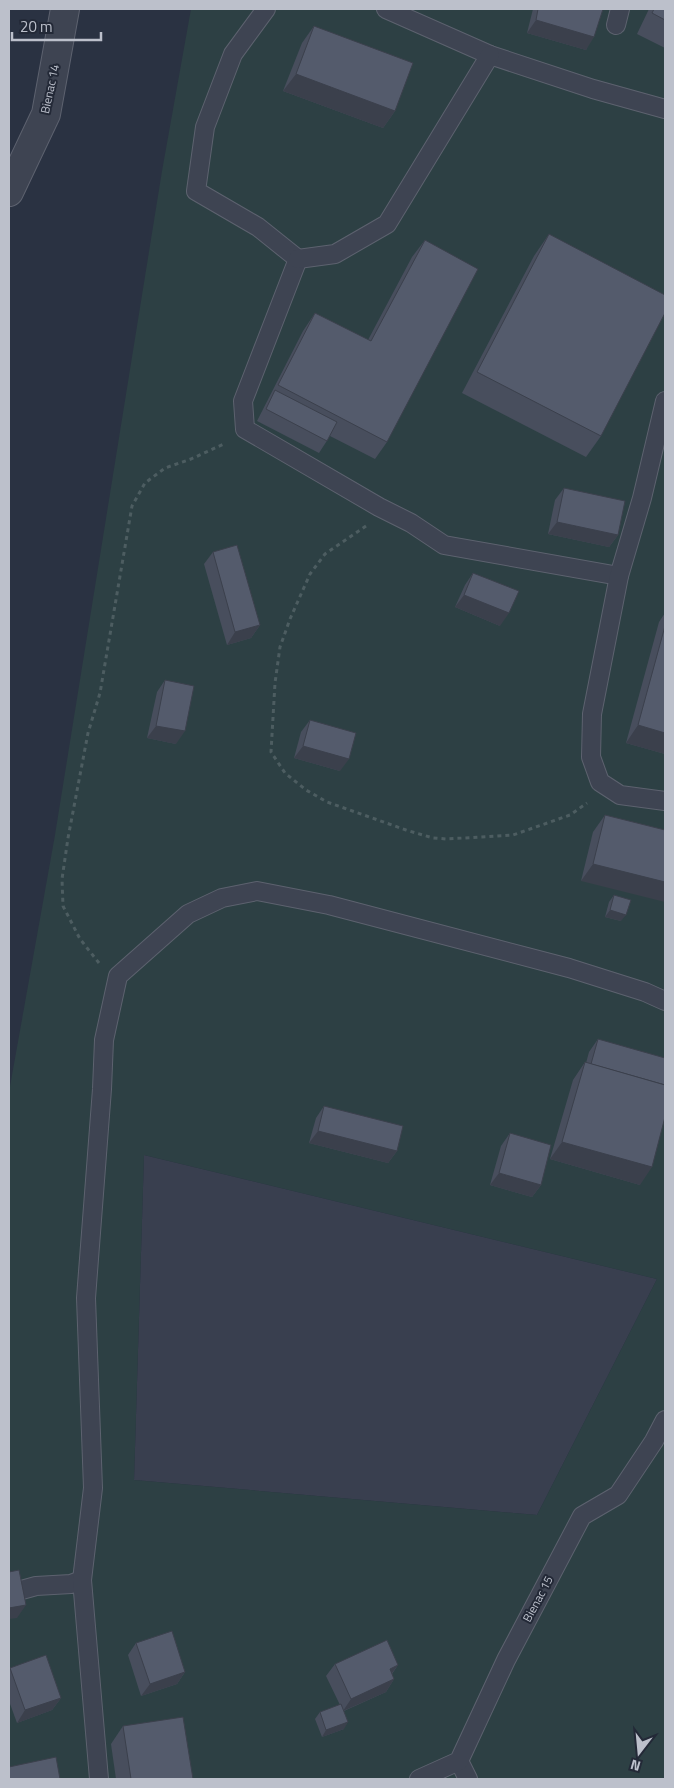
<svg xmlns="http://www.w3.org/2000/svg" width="674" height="1788" viewBox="0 0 674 1788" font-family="'Titillium Web',sans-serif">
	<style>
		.airport { fill: #393f4f }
		.green { fill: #2d4044; fill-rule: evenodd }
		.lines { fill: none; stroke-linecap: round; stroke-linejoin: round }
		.lane-casing { stroke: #5d626f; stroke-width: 20 }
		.street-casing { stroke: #5d626f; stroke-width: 30 }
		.path { stroke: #4d5d61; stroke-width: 3; stroke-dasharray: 4 4; stroke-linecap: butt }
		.lane { stroke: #3e4452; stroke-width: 18 }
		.street { stroke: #3e4452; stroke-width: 28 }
		.wall { fill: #484e5d }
		.shaded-wall { fill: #3b404c }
		.building { fill: #545b6c; stroke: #3b404c }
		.labels { text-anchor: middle; stroke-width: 4; stroke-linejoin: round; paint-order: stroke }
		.street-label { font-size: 12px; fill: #bcc0cb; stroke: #232937 }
	</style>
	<rect width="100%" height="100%" fill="#2a3242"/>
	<polygon class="airport" points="144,1155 657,1279 537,1515 134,1480"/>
	<path class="green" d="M191 9H665V1779H9V1092L55 835 162 171ZM144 1155 657 1279 537 1515 134 1480Z"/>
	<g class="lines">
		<g class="lane-casing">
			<g id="lane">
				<polyline points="266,9 233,54 205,127 196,191 258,227 298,259 243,401 245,429 379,507 411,523 444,545 619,576"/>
				<polyline points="386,9 490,55 593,89 665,109"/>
				<polyline points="616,25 620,9"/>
				<polyline points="298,259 335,254 387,224 490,55"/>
				<polyline points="665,401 642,498 619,576 592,714 591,757 600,782 620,795 665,801"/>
				<polyline points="18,1591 36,1586 71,1584 82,1580"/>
				<polyline points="459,1761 468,1779"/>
				<polyline points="99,1779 82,1580 93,1488 86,1298 102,1089 104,1040 118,976 188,914 222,898 257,891 329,905 569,968 645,992 665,1001"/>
				<polyline points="419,1779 459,1761 506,1660 582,1516 618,1495 654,1441 665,1420"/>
			</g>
		</g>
		<g class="street-casing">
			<polyline id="street" points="9,192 46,114 65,9"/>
		</g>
		<g class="path">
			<polyline points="366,526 325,554 310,574 290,619 280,647 275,683 271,752 285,773 306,790 327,802 406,830 433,838 447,839 513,835 570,815 587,803"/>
			<polyline points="99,963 80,939 63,906 62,879 68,838 88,733 100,693 132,506 145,483 165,468 191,459 226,443"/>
		</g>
		<use href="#lane" class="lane"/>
		<use href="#street" class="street"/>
	</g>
	<g class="wall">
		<polygon points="533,9 603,9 586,50 527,33"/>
		<polygon points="649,9 665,9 665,48 637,34"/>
		<polygon points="314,26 395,111 383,128 283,91 302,43"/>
		<polygon points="549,234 601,436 586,457 462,393 534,256"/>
		<polygon points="425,240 387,442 375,459 330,436 319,453 257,421 303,331 315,313 368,340 412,257"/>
		<polygon points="564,488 618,535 609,547 548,534 555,500"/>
		<polygon points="213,552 260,625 251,638 227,645 204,564"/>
		<polygon points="473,573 500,626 455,607 465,585"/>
		<polygon points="665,613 665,754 626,743 659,622"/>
		<polygon points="165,680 176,744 147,738 157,692"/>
		<polygon points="310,720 340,771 294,758 301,732"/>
		<polygon points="605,815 665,830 581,881 593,832"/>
		<polygon points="614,895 621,921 605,917 609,902"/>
		<polygon points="598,1039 640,1185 550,1159 573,1080 585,1062 586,1063 589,1052"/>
		<polygon points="324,1106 397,1151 388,1163 309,1143 316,1118"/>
		<polygon points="510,1133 541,1185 532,1197 490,1185 501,1146"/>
		<polygon points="136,1643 185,1672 177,1684 141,1696 128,1655"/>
		<polygon points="335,1664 398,1665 392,1674 394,1679 386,1692 344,1711 344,1729 322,1737 315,1719 320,1712 340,1705 326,1676"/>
		<polygon points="10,1668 61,1698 52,1710 17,1723 9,1701 9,1670"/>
		<polygon points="123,1726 193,1779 116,1779 111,1744"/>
	</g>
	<g class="shaded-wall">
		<polygon points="536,20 594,37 586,50 527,33"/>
		<polygon points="296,74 395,111 383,128 283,91"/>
		<polygon points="557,522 618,535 609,547 548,534"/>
		<polygon points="464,595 509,613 500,626 455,607"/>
		<polygon points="260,625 251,638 227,645 235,632"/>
		<polygon points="638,725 665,733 665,754 626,743"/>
		<polygon points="156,726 185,731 176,744 147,738"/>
		<polygon points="303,746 349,759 340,771 294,758"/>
		<polygon points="593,864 665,882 665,902 581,881"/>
		<polygon points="610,910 626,915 621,921 605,917"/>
		<polygon points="318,1131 397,1151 388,1163 309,1143"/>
		<polygon points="562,1142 652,1167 640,1185 550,1159"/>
		<polygon points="499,1173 541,1185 532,1197 490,1185"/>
		<polygon points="26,1605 17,1618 9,1619 9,1608"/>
		<polygon points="398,1665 389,1677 390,1669"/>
		<polygon points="185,1672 177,1684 141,1696 150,1684"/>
		<polygon points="394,1679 386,1692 343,1711 351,1699"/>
		<polygon points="61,1698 52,1710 17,1723 25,1710"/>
		<polygon points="348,1722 344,1729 322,1737 326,1730"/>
	</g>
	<g class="building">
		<polygon points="538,9 603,9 594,37 536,20"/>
		<polygon points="654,9 665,9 665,20 652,13"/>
		<polygon points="314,26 413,63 395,111 296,74"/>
		<polygon points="549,234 665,295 665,313 601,436 477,372"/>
		<polygon points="425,240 478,269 387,442 278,385 315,313 371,341"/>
		<polygon points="275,390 337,422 327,441 266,409"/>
		<polygon points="564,488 625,501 618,535 557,522"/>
		<polygon points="237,545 260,625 235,632 213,552"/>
		<polygon points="473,573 519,591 509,613 464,595"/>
		<polygon points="665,626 665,733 638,725"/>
		<polygon points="165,680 194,686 185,731 156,726"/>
		<polygon points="310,720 356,733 349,759 303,746"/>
		<polygon points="605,815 665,830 665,882 593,864"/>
		<polygon points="614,895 631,900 626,915 610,910"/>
		<polygon points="598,1039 665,1058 665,1085 591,1064"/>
		<polygon points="585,1062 665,1085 665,1117 652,1167 562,1142"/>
		<polygon points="324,1106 403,1126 397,1151 318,1131"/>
		<polygon points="510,1133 551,1145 541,1185 499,1173"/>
		<polygon points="19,1570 26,1605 9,1608 9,1572"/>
		<polygon points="172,1631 185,1672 150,1684 136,1643"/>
		<polygon points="387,1640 398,1665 390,1669 394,1679 351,1699 335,1664"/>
		<polygon points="46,1655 61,1698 25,1710 10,1668"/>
		<polygon points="341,1704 348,1722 326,1730 320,1712"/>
		<polygon points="183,1717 193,1779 131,1779 123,1726"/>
		<polygon points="56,1757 60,1779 9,1779 9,1767"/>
	</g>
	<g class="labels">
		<g class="street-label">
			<text transform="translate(50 89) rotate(-78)" y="4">Bienac 14</text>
			<text transform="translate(538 1599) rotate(-62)" y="4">Bienac 15</text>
		</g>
	</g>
	<rect width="674" height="1788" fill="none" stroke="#bcc0cb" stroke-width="20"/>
	<g transform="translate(639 1753) rotate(196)" stroke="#232937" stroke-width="4" paint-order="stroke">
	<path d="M0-4L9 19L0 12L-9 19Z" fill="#bcc0cb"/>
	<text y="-8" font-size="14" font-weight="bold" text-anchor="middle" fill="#bcc0cb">N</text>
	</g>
	<path d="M12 32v8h89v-8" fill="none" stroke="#bcc0cb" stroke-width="2.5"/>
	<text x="20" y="32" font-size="15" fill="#bcc0cb" stroke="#232937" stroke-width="4" paint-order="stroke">20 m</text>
</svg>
